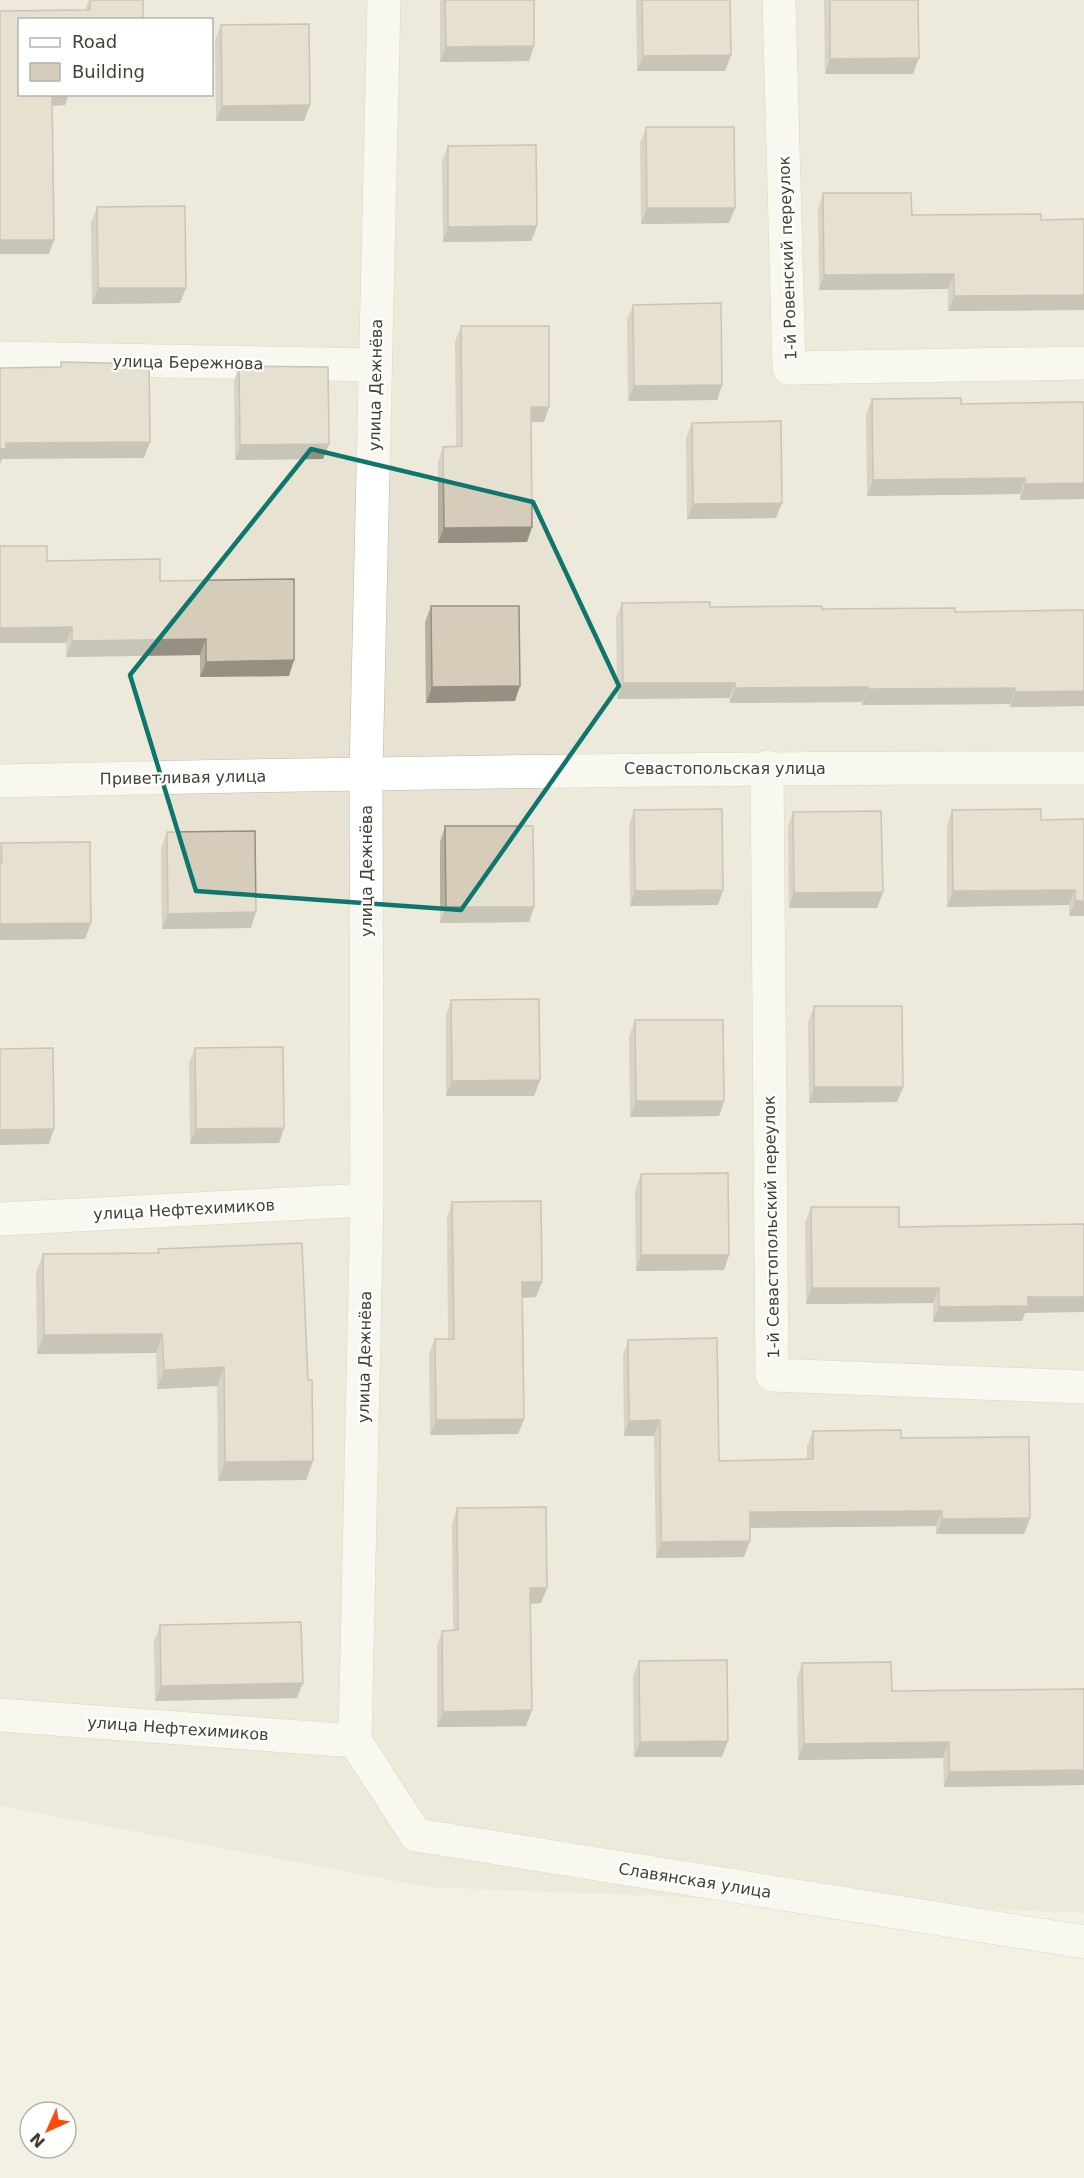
<svg xmlns="http://www.w3.org/2000/svg" width="1084" height="2178" viewBox="0 0 1084 2178" font-family="'DejaVu Sans',sans-serif">
	<style>
		.residential { fill: #e7e2d1; fill-rule: evenodd }
		.lines { fill: none; stroke-linecap: round; stroke-linejoin: round }
		.minor-casing { stroke: #beb8a6; stroke-width: 34 }
		.minor { stroke: #fff; stroke-width: 33 }
		.wall { fill: #b7b09f }
		.shaded-wall { fill: #959082 }
		.building { fill: #d5cdb9; stroke: #959082; stroke-width: 1.5 }
		.marked { fill: none; stroke: #0f766e; stroke-width: 4.5; stroke-linejoin: round }
		.labels { text-anchor: middle; stroke-width: 4.5; stroke-linejoin: round; paint-order: stroke }
		.street-label { font-size: 16px; fill: #454033; stroke: #fff }
	</style>
	<rect width="100%" height="100%" fill="#f3f0e4"/>
	<path class="residential" d="M0 0H1084V1913L428 1887 0 1806ZM20 20H212V94H20Z"/>
	<g class="lines">
		<g class="minor-casing">
			<g id="minor">
				<polyline points="779,0 789,368 1084,363"/>
				<polyline points="0,358 375,365"/>
				<polyline points="767,767 772,1375 1084,1387"/>
				<path d="M0 781C361 773 723 767 1084 768"/>
				<polyline points="0,1219 367,1200"/>
				<polyline points="0,1715 355,1741"/>
				<polyline points="355,1741 367,1200 366,772 384,0"/>
				<polyline points="355,1741 416,1835 1084,1942"/>
			</g>
		</g>
		<use href="#minor" class="minor"/>
	</g>
	<g class="wall">
		<polygon points="89,0 143,0 20,94 69,94 65,105 52,106 49,254 0,254 0,11 85,10"/>
		<polygon points="440,0 534,0 534,46 529,61 440,62"/>
		<polygon points="636,0 730,0 731,55 725,71 637,71"/>
		<polygon points="824,0 918,0 913,74 825,74"/>
		<polygon points="221,25 304,121 216,121 215,40"/>
		<polygon points="646,127 735,208 729,223 641,224 640,143"/>
		<polygon points="448,146 537,226 531,241 443,242 442,161"/>
		<polygon points="823,193 912,215 1041,220 1084,219 1084,310 948,311 948,289 819,290 818,209"/>
		<polygon points="97,207 180,303 92,304 91,222"/>
		<polygon points="633,305 722,385 717,400 628,401 627,320"/>
		<polygon points="461,326 549,407 544,422 531,422 532,527 527,542 438,543 438,462 443,447 456,446 455,342"/>
		<polygon points="239,366 329,444 323,459 235,460 234,381"/>
		<polygon points="872,399 961,404 1084,402 1020,500 1020,494 867,496 866,414"/>
		<polygon points="692,423 776,518 687,519 686,438"/>
		<polygon points="0,546 47,561 160,581 289,676 200,677 200,655 66,657 66,643 0,643"/>
		<polygon points="622,603 710,607 955,612 1084,610 1084,706 1010,707 1010,704 862,705 862,702 730,703 729,698 617,699 616,618"/>
		<polygon points="431,606 515,701 426,703 425,622"/>
		<polygon points="634,810 723,890 718,905 630,906 629,825"/>
		<polygon points="952,810 1041,820 1084,819 1084,916 1069,916 1069,905 947,907 947,826"/>
		<polygon points="793,812 883,892 877,908 789,908 788,827"/>
		<polygon points="445,826 534,907 529,922 440,923 440,842"/>
		<polygon points="167,832 256,912 251,928 162,929 161,848"/>
		<polygon points="1,843 85,939 0,940 0,847"/>
		<polygon points="451,1000 540,1080 534,1096 446,1096 446,1015"/>
		<polygon points="814,1006 903,1087 897,1102 809,1103 808,1022"/>
		<polygon points="635,1020 724,1101 719,1116 630,1117 629,1036"/>
		<polygon points="195,1048 284,1128 279,1143 190,1144 189,1063"/>
		<polygon points="641,1174 729,1255 724,1270 636,1271 635,1190"/>
		<polygon points="452,1202 536,1297 523,1298 524,1419 518,1434 430,1435 429,1354 435,1339 448,1339 447,1218"/>
		<polygon points="811,1207 899,1227 1025,1313 1022,1321 933,1322 933,1303 806,1304 805,1223"/>
		<polygon points="158,1249 308,1380 313,1461 306,1480 218,1481 217,1386 157,1389 156,1353 37,1354 36,1273 43,1254 157,1253"/>
		<polygon points="628,1340 719,1461 807,1459 807,1446 813,1431 901,1438 1030,1518 1024,1534 936,1534 936,1526 750,1528 750,1541 744,1557 656,1558 654,1436 624,1436 623,1355"/>
		<polygon points="457,1508 547,1588 541,1603 531,1604 526,1726 437,1727 437,1646 442,1631 453,1631 452,1524"/>
		<polygon points="160,1625 297,1698 155,1701 154,1641"/>
		<polygon points="639,1661 722,1757 634,1757 633,1676"/>
		<polygon points="802,1663 892,1691 1084,1689 1084,1785 944,1787 943,1758 798,1760 797,1678"/>
	</g>
	<g class="shaded-wall">
		<polygon points="534,46 529,61 440,62 446,47"/>
		<polygon points="731,55 725,71 637,71 643,56"/>
		<polygon points="919,58 913,74 825,74 830,59"/>
		<polygon points="51,94 69,94 65,105 47,106"/>
		<polygon points="310,105 304,121 216,121 222,106"/>
		<polygon points="647,208 735,208 729,223 641,224"/>
		<polygon points="537,226 531,241 443,242 448,227"/>
		<polygon points="0,240 54,240 49,254 0,254"/>
		<polygon points="954,274 948,289 819,290 824,275"/>
		<polygon points="98,288 186,288 180,303 92,304"/>
		<polygon points="1084,295 1084,310 948,311 954,296"/>
		<polygon points="722,385 717,400 628,401 634,386"/>
		<polygon points="531,407 549,407 544,422 525,422"/>
		<polygon points="150,442 144,458 2,459 0,464 0,449 6,443"/>
		<polygon points="329,444 323,459 235,460 240,445"/>
		<polygon points="1025,478 1020,494 867,496 873,480"/>
		<polygon points="1084,483 1084,499 1020,500 1025,484"/>
		<polygon points="782,503 776,518 687,519 693,504"/>
		<polygon points="532,527 527,542 438,543 444,528"/>
		<polygon points="72,627 66,643 0,643 0,628"/>
		<polygon points="206,639 200,655 66,657 72,641"/>
		<polygon points="294,660 289,676 200,677 206,662"/>
		<polygon points="623,683 735,683 729,698 617,699"/>
		<polygon points="520,686 515,701 426,703 432,687"/>
		<polygon points="868,687 862,702 730,703 735,688"/>
		<polygon points="1015,688 1010,704 862,705 868,689"/>
		<polygon points="1084,691 1084,706 1010,707 1015,692"/>
		<polygon points="723,890 718,905 630,906 635,891"/>
		<polygon points="1075,890 1069,905 947,907 953,891"/>
		<polygon points="883,892 877,908 789,908 794,893"/>
		<polygon points="1075,901 1084,901 1084,916 1069,916"/>
		<polygon points="446,907 534,907 529,922 440,923"/>
		<polygon points="256,912 251,928 162,929 168,914"/>
		<polygon points="91,923 85,939 0,940 0,924"/>
		<polygon points="540,1080 534,1096 446,1096 452,1081"/>
		<polygon points="814,1087 903,1087 897,1102 809,1103"/>
		<polygon points="636,1101 724,1101 719,1116 630,1117"/>
		<polygon points="284,1128 279,1143 190,1144 196,1129"/>
		<polygon points="54,1129 49,1144 0,1145 0,1130"/>
		<polygon points="641,1255 729,1255 724,1270 636,1271"/>
		<polygon points="522,1282 542,1282 536,1297 517,1298"/>
		<polygon points="812,1288 939,1288 933,1303 806,1304"/>
		<polygon points="1028,1297 1084,1297 1084,1312 1025,1313 1022,1321 933,1322 939,1307"/>
		<polygon points="162,1334 156,1353 37,1354 44,1335"/>
		<polygon points="224,1367 217,1386 157,1389 164,1370"/>
		<polygon points="524,1419 518,1434 430,1435 436,1420"/>
		<polygon points="660,1420 654,1436 624,1436 629,1421"/>
		<polygon points="313,1461 306,1480 218,1481 225,1462"/>
		<polygon points="942,1511 936,1526 744,1528 750,1512"/>
		<polygon points="1030,1518 1024,1534 936,1534 942,1519"/>
		<polygon points="750,1541 744,1557 656,1558 661,1542"/>
		<polygon points="530,1588 547,1588 541,1603 525,1604"/>
		<polygon points="303,1683 297,1698 155,1701 161,1686"/>
		<polygon points="532,1710 526,1726 437,1727 443,1712"/>
		<polygon points="728,1741 722,1757 634,1757 640,1742"/>
		<polygon points="949,1742 943,1758 798,1760 804,1744"/>
		<polygon points="1084,1770 1084,1785 944,1787 949,1772"/>
	</g>
	<g class="building">
		<polygon points="90,0 143,0 143,20 20,20 20,94 52,94 54,240 0,240 0,11 90,10"/>
		<polygon points="445,0 534,0 534,46 446,47"/>
		<polygon points="642,0 730,0 731,55 643,56"/>
		<polygon points="830,0 918,0 919,58 830,59"/>
		<polygon points="309,24 310,105 222,106 221,25"/>
		<polygon points="646,127 734,127 735,208 647,208"/>
		<polygon points="536,145 537,226 448,227 448,146"/>
		<polygon points="823,193 911,193 912,215 1041,214 1041,220 1084,219 1084,295 954,296 954,274 824,275"/>
		<polygon points="185,206 186,288 98,288 97,207"/>
		<polygon points="721,303 722,385 634,386 633,305"/>
		<polygon points="461,326 549,326 549,407 531,407 532,527 444,528 443,447 462,446"/>
		<polygon points="61,362 149,364 150,442 6,443 6,449 0,449 0,368 61,367"/>
		<polygon points="239,366 328,367 329,444 240,445"/>
		<polygon points="961,398 961,404 1084,402 1084,483 1025,484 1025,478 873,480 872,399"/>
		<polygon points="781,421 782,503 693,504 692,423"/>
		<polygon points="0,546 47,546 47,561 160,559 160,581 294,579 294,660 206,662 206,639 72,641 72,627 0,628"/>
		<polygon points="710,602 710,607 822,606 822,609 955,608 955,612 1084,610 1084,691 1015,692 1015,688 868,689 868,687 735,688 735,683 623,683 622,603"/>
		<polygon points="431,606 519,606 520,686 432,687"/>
		<polygon points="722,809 723,890 635,891 634,810"/>
		<polygon points="1041,809 1041,820 1084,819 1084,901 1075,901 1075,890 953,891 952,810"/>
		<polygon points="881,811 883,892 794,893 793,812"/>
		<polygon points="445,826 533,826 534,907 446,907"/>
		<polygon points="255,831 256,912 168,914 167,832"/>
		<polygon points="90,842 91,923 0,924 0,863 2,863 1,843"/>
		<polygon points="539,999 540,1080 452,1081 451,1000"/>
		<polygon points="814,1006 902,1006 903,1087 814,1087"/>
		<polygon points="635,1020 723,1020 724,1101 636,1101"/>
		<polygon points="283,1047 284,1128 196,1129 195,1048"/>
		<polygon points="53,1048 54,1129 0,1130 0,1049"/>
		<polygon points="728,1173 729,1255 641,1255 641,1174"/>
		<polygon points="541,1201 542,1282 522,1282 524,1419 436,1420 435,1339 454,1339 452,1202"/>
		<polygon points="811,1207 899,1207 899,1227 1084,1224 1084,1297 1028,1297 1028,1306 939,1307 939,1288 812,1288"/>
		<polygon points="302,1243 308,1380 312,1380 313,1461 225,1462 224,1367 164,1370 162,1334 44,1335 43,1254 159,1253 158,1249"/>
		<polygon points="717,1338 719,1461 813,1459 813,1431 901,1430 901,1438 1029,1437 1030,1518 942,1519 942,1511 750,1512 750,1541 661,1542 660,1420 629,1421 628,1340"/>
		<polygon points="546,1507 547,1588 530,1588 532,1710 443,1712 442,1631 458,1630 457,1508"/>
		<polygon points="301,1622 303,1683 161,1686 160,1625"/>
		<polygon points="727,1660 728,1741 640,1742 639,1661"/>
		<polygon points="891,1662 892,1691 1084,1689 1084,1770 949,1772 949,1742 804,1744 802,1663"/>
	</g>
	<path d="M0 0H1084V2178H0ZM311 449 533 502 619 686 461 910 196 891 130 675Z" fill="#f3f0e4" fill-opacity=".55" fill-rule="evenodd"/>
	<path class="marked" d="M311 449 533 502 619 686 461 910 196 891 130 675Z"/>
	<g class="labels">
		<g class="street-label">
			<text transform="translate(787 258) rotate(-92)" y="6">1-й Ровенский переулок</text>
			<text transform="translate(188 362) rotate(1)" y="6">улица Бережнова</text>
			<text transform="translate(375 385) rotate(-89)" y="6">улица Дежнёва</text>
			<text x="725" y="774">Севастопольская улица</text>
			<text transform="translate(183 777) rotate(-1)" y="6">Приветливая улица</text>
			<text transform="translate(366 871) rotate(-90)" y="6">улица Дежнёва</text>
			<text transform="translate(184 1209) rotate(-3)" y="6">улица Нефтехимиков</text>
			<text transform="translate(771 1227) rotate(-91)" y="6">1-й Севастопольский переулок</text>
			<text transform="translate(364 1357) rotate(-89)" y="6">улица Дежнёва</text>
			<text transform="translate(178 1728) rotate(4)" y="6">улица Нефтехимиков</text>
			<text transform="translate(695 1880) rotate(9)" y="6">Славянская улица</text>
		</g>
	</g>
	<rect x="18" y="18" width="195" height="78" fill="#ffffff" stroke="#b5b3ad" stroke-width="1.5"/>
	<rect x="30" y="38" width="30" height="9" fill="#ffffff" stroke="#b5b3ad" stroke-width="1.5"/>
	<text x="72" y="48" font-size="18" fill="#454033">Road</text>
	<rect x="30" y="63" width="30" height="18" fill="#d5cdb9" stroke="#b5b3ad" stroke-width="1.5"/>
	<text x="72" y="78" font-size="18" fill="#454033">Building</text>
	<g transform="translate(48 2130) rotate(225)"><circle r="28" fill="#ffffff" stroke="#b5b3ad" stroke-width="1.5"/>
	<path d="M0-4.5L10 22L0 15L-10 22Z" fill="#ff4c0e"/>
	<text y="-9" font-size="16" font-weight="bold" text-anchor="middle" fill="#454033">N</text>
	</g>
</svg>
